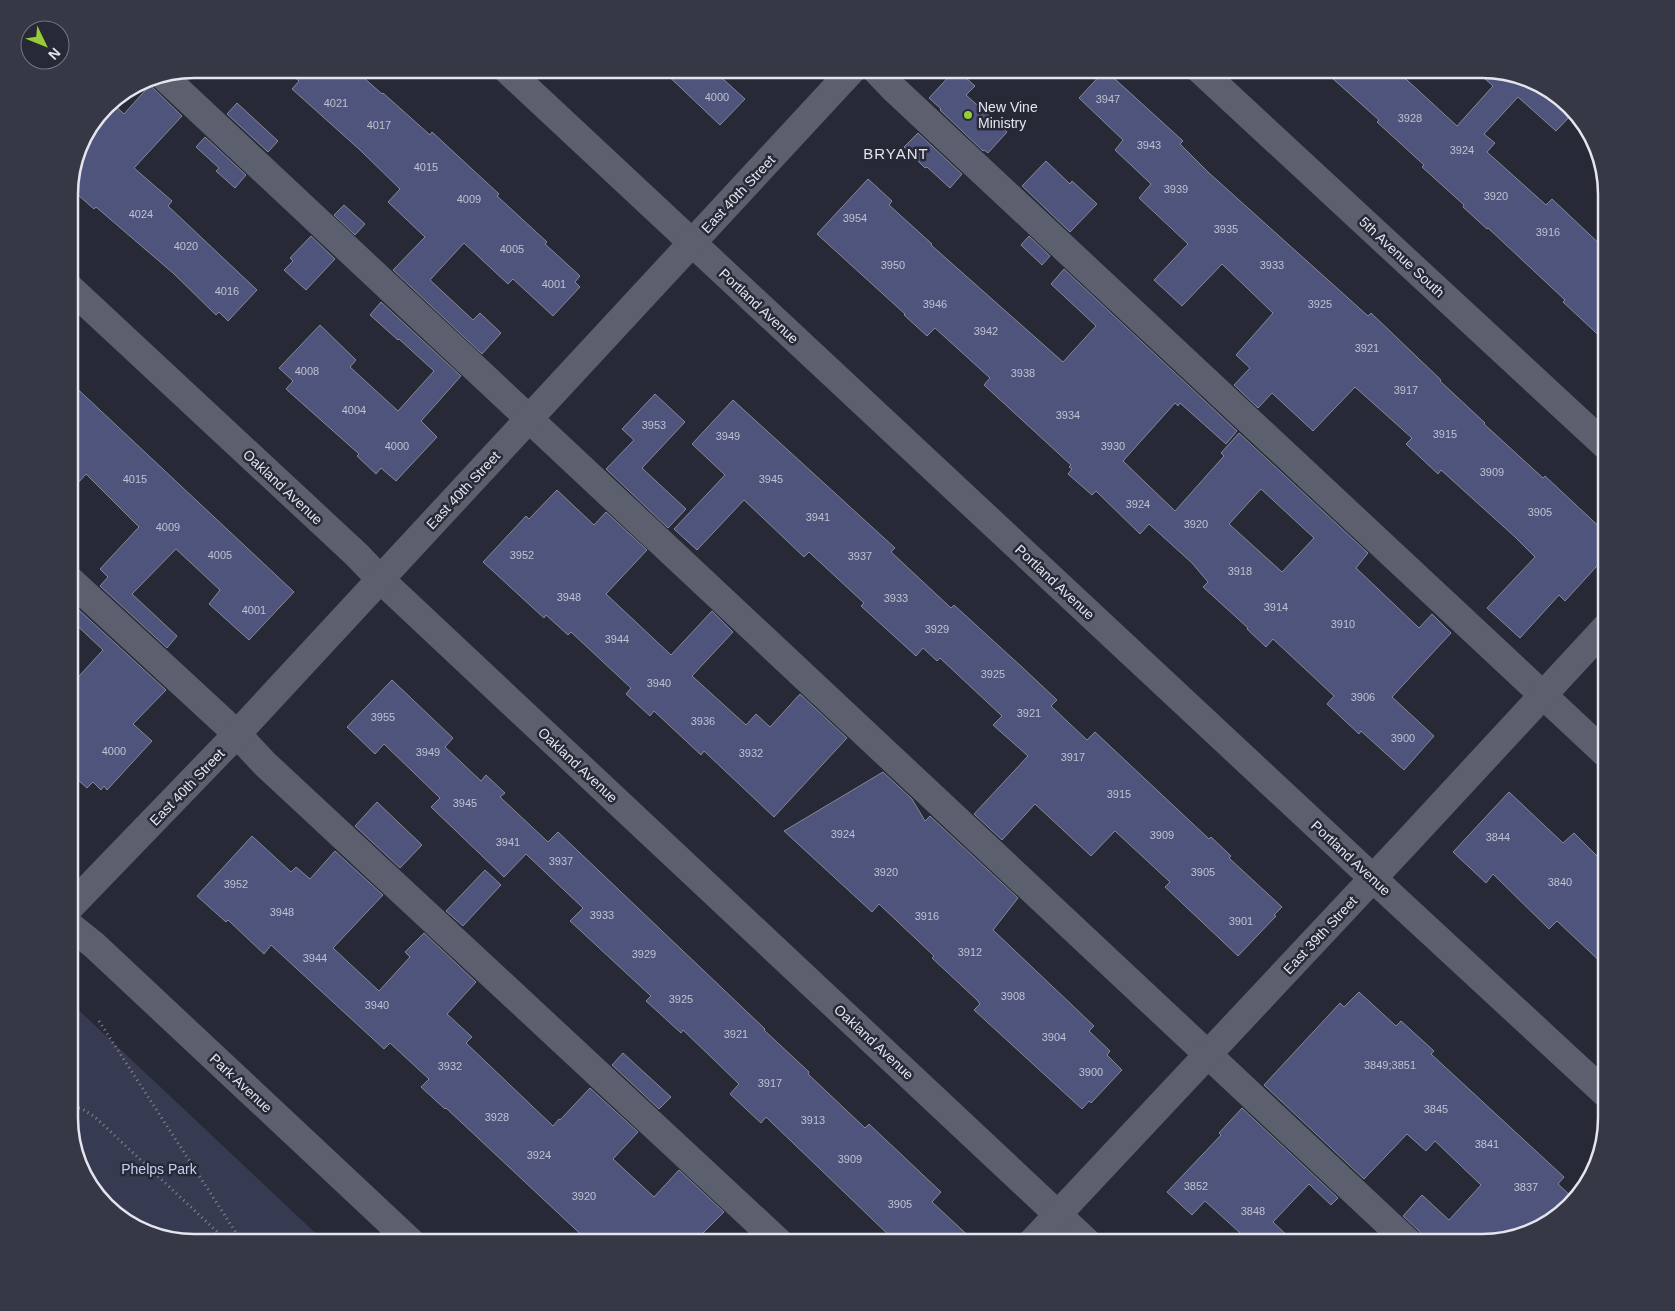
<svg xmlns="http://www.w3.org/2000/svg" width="1675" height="1311" viewBox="0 0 1675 1311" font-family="Helvetica,sans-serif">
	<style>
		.green { fill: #373b51 }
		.building { fill: #4e547b; stroke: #858897; fill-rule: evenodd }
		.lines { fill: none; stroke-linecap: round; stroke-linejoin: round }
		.path { stroke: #858791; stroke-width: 3; stroke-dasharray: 1 4; stroke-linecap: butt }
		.minor { stroke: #5c5f6d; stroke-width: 28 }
		.poi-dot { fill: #98cb37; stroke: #272a36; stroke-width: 2 }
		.labels { text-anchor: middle; stroke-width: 5; stroke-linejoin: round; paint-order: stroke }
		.number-label { font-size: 11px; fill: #bec1d1 }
		.poi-label { font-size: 14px; fill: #e4e5ee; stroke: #272a36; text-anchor: start }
		.street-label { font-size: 14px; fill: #e4e5ee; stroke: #272a36 }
		.park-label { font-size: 14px; fill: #c6cef6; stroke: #272a36 }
		.neighbourhood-label { font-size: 15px; letter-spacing: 1px; fill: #e4e5ee; stroke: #272a36 }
		.rim { fill: none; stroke: #e4e5ee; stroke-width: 2.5 }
	</style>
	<rect width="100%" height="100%" fill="#272a36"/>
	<polygon class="green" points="69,1001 325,1242 193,1242 153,1236 117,1216 82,1173 69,1126"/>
	<g class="building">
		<polygon points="285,69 354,69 382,94 383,93 430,135 432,132 499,194 497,196 547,242 545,244 580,276 575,282 580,287 553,316 513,279 508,284 464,243 430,280 473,320 480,313 501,333 482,354 393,270 425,237 388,202 400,189 360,150 292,89 299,81"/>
		<polygon points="661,69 712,69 745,99 720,125"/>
		<polygon points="956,69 975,86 966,95 1007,132 988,153 984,150 983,151 940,110 941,109 929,98"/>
		<polygon points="1322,69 1395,69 1457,126 1493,86 1474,69 1522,75 1557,94 1573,113 1556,131 1518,97 1484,134 1495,143 1487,152 1546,205 1552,199 1606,250 1606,342 1563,302 1565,300 1488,228 1487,229 1463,207 1464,205 1422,167 1424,165 1377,122 1379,120"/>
		<polygon points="1105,70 1183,141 1180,144 1209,173 1368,316 1371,313 1441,380 1440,381 1485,423 1484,424 1543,478 1545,476 1606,533 1606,556 1565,601 1559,595 1520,638 1487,608 1535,557 1514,536 1441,470 1438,474 1406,444 1412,438 1355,387 1313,431 1272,393 1258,408 1234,385 1250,368 1236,355 1273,313 1222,264 1182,306 1154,280 1188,244 1139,198 1151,184 1115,150 1123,140 1079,98"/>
		<polygon points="150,85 182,116 134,168 172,201 168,206 257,290 228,321 219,312 216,315 173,273 96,207 94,209 69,187 82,138 110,101 124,114"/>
		<polygon points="237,103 278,141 268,152 227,114"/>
		<polygon points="918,133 962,174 950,188 927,167 925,168 904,147"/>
		<polygon points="205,137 246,175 235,188 216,171 219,168 196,147"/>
		<polygon points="1046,161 1070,184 1072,181 1097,204 1070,232 1022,186"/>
		<path d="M868 179 892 201 889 205 932 244 931 245 1063 362 1096 326 1051 284 1064 269 1237 431 1226 444 1180 403 1178 406 1175 403 1123 461 1175 511 1224 456 1221 453 1239 433 1368 553 1356 568 1419 628 1432 614 1451 633 1392 697 1434 736 1404 770 1361 731 1359 734 1327 704 1334 696 1273 639 1266 647 1247 629 1248 628 1203 587 1208 582 1192 563 1149 524 1140 534 1096 491 1092 495 1068 474 1072 469 1069 467 1071 465 984 385 990 378 935 328 927 336 904 315 905 314 817 234ZM1261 489 1314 538 1282 572 1229 524Z"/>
		<polygon points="344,205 365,224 355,235 334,215"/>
		<polygon points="311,236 335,259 306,290 284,270 293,261 290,258"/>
		<polygon points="1029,236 1050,256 1042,265 1021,245"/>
		<polygon points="381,302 461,376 421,421 437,437 396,481 381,468 376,474 357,456 359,454 286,389 293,381 279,368 320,325 356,360 350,367 398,411 434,371 399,339 398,340 370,315"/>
		<polygon points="69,381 294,592 249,640 209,604 220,590 176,549 132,594 177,636 167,648 100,586 108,577 100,569 139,527 86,474 69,493"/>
		<polygon points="655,394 685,422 642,468 686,509 668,528 606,469 634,440 622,429"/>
		<polygon points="733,400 895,548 891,552 951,608 954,605 1023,668 1057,700 1051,706 1087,740 1095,732 1209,839 1211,837 1231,856 1229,858 1282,907 1274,915 1276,916 1238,956 1165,887 1170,882 1115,831 1091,856 1035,804 1002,840 974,814 1028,756 993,725 1002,716 940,658 937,661 923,648 916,656 861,606 864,603 809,552 804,557 744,500 697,550 674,529 725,475 692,444"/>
		<polygon points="557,490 594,525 606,512 647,550 606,594 671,655 712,611 733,632 692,676 746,725 756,714 770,727 800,694 847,738 774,817 704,751 701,755 654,711 650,716 626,694 631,688 571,632 568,635 546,615 544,618 483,562 526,516 529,519"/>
		<polygon points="79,610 166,690 133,724 152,741 107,790 104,786 101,790 93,782 87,788 69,772 78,763 69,755 69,687 103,650 70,619"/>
		<polygon points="392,680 453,738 445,747 481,781 486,775 505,793 500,797 548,842 558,832 765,1029 764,1030 809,1072 808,1074 865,1128 869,1124 941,1192 932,1202 975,1242 896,1242 766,1117 761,1123 730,1094 739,1084 683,1030 681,1033 646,1001 651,996 570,921 583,908 526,854 504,877 431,807 440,798 384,744 375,754 347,727"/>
		<polygon points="883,772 912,799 925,821 930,816 1018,898 993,930 1094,1026 1089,1031 1110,1051 1107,1055 1122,1070 1091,1103 1089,1101 1082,1109 974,1010 980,1004 977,1000 932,958 934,956 879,904 872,912 784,831"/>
		<polygon points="1509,792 1563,843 1574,833 1606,865 1606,967 1557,921 1549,929 1493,874 1486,883 1453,852"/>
		<polygon points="377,802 422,845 400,868 355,826"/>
		<polygon points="252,836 291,872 296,867 310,879 335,851 383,895 333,948 379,991 410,957 405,952 424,933 476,982 447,1014 472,1037 466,1043 553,1126 559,1119 560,1120 590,1088 638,1132 613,1159 654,1197 679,1170 724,1212 694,1242 589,1242 446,1108 445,1109 421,1087 429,1079 390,1043 384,1049 271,945 264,954 228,920 226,922 197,896"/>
		<polygon points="485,870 501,885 463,926 446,911"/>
		<polygon points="1359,992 1396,1026 1401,1021 1434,1051 1431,1054 1564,1177 1558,1184 1574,1199 1537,1230 1482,1242 1423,1242 1423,1237 1419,1231 1403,1216 1422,1195 1449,1220 1481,1185 1435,1141 1426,1151 1407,1134 1364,1179 1264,1085 1340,1003 1344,1007"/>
		<polygon points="623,1053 671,1097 659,1109 612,1065"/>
		<polygon points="1242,1108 1338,1198 1331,1205 1309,1184 1273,1222 1294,1242 1250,1242 1205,1201 1192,1215 1167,1192 1221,1135 1219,1133"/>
	</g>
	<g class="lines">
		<g class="path">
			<polyline points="99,1021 242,1242"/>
			<polyline points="69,1108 81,1108 95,1117 228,1242"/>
		</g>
		<g class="minor">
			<polyline points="506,69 1393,897 1606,1094"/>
			<polyline points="875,69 894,89 1606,754"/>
			<polyline points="1199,69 1606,446"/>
			<polyline points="162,75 1408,1242"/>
			<polyline points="69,287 357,555 381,580 1087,1242"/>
			<polyline points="69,579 237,734 265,764 779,1242"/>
			<polyline points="69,908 237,734 853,69"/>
			<polyline points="69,925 94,945 411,1242"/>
			<polyline points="1032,1242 1406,843 1606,627"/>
		</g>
	</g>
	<circle class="poi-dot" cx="968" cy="115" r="5"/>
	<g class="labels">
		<g class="number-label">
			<text x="717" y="101">4000</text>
			<text x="1108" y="103">3947</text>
			<text x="336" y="107">4021</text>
			<text x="1410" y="122">3928</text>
			<text x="379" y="129">4017</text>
			<text x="1149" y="149">3943</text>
			<text x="1462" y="154">3924</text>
			<text x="426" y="171">4015</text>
			<text x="1176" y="193">3939</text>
			<text x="1496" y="200">3920</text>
			<text x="469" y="203">4009</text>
			<text x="141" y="218">4024</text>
			<text x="855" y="222">3954</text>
			<text x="1226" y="233">3935</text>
			<text x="1548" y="236">3916</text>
			<text x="186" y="250">4020</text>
			<text x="512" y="253">4005</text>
			<text x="893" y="269">3950</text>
			<text x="1272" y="269">3933</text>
			<text x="554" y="288">4001</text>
			<text x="227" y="295">4016</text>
			<text x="935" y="308">3946</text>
			<text x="1320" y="308">3925</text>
			<text x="986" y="335">3942</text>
			<text x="1367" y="352">3921</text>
			<text x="307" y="375">4008</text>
			<text x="1023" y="377">3938</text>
			<text x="1406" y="394">3917</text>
			<text x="354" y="414">4004</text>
			<text x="1068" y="419">3934</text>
			<text x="654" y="429">3953</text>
			<text x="1445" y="438">3915</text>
			<text x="728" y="440">3949</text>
			<text x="397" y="450">4000</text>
			<text x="1113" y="450">3930</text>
			<text x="1492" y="476">3909</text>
			<text x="135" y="483">4015</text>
			<text x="771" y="483">3945</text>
			<text x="1138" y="508">3924</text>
			<text x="1540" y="516">3905</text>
			<text x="818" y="521">3941</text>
			<text x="1196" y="528">3920</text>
			<text x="168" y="531">4009</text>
			<text x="220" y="559">4005</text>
			<text x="522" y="559">3952</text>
			<text x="860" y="560">3937</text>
			<text x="1240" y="575">3918</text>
			<text x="569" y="601">3948</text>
			<text x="896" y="602">3933</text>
			<text x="1276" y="611">3914</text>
			<text x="254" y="614">4001</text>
			<text x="1343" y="628">3910</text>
			<text x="937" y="633">3929</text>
			<text x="617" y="643">3944</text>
			<text x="993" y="678">3925</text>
			<text x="659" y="687">3940</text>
			<text x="1363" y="701">3906</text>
			<text x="1029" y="717">3921</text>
			<text x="383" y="721">3955</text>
			<text x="703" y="725">3936</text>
			<text x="1403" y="742">3900</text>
			<text x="114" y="755">4000</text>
			<text x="428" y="756">3949</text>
			<text x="751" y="757">3932</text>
			<text x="1073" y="761">3917</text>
			<text x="1119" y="798">3915</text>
			<text x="465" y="807">3945</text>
			<text x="843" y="838">3924</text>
			<text x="1162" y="839">3909</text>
			<text x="1498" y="841">3844</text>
			<text x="508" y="846">3941</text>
			<text x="561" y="865">3937</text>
			<text x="886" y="876">3920</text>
			<text x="1203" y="876">3905</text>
			<text x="1560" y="886">3840</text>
			<text x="236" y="888">3952</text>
			<text x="282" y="916">3948</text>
			<text x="602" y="919">3933</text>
			<text x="927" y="920">3916</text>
			<text x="1241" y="925">3901</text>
			<text x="970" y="956">3912</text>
			<text x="644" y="958">3929</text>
			<text x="315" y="962">3944</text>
			<text x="1013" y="1000">3908</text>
			<text x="681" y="1003">3925</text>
			<text x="377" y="1009">3940</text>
			<text x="736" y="1038">3921</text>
			<text x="1054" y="1041">3904</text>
			<text x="1390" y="1069">3849;3851</text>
			<text x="450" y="1070">3932</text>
			<text x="1091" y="1076">3900</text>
			<text x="770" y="1087">3917</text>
			<text x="1436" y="1113">3845</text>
			<text x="497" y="1121">3928</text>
			<text x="813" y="1124">3913</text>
			<text x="1487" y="1148">3841</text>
			<text x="539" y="1159">3924</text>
			<text x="850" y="1163">3909</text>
			<text x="1196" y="1190">3852</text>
			<text x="1526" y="1191">3837</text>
			<text x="584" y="1200">3920</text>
			<text x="900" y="1208">3905</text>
			<text x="1253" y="1215">3848</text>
		</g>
		<g class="poi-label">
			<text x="978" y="112">New Vine<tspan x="978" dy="16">Ministry</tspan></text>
		</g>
		<g class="street-label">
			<text transform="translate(738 194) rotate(-47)" y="5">East 40th Street</text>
			<text transform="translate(1402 257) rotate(43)" y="5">5th Avenue South</text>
			<text transform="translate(759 306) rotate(43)" y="5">Portland Avenue</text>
			<text transform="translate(283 487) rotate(43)" y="5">Oakland Avenue</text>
			<text transform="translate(463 490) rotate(-47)" y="5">East 40th Street</text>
			<text transform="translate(1055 582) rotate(43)" y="5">Portland Avenue</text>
			<text transform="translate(578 765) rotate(43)" y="5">Oakland Avenue</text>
			<text transform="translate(187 787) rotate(-46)" y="5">East 40th Street</text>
			<text transform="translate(1351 858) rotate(43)" y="5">Portland Avenue</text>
			<text transform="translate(1320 935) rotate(-47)" y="5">East 39th Street</text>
			<text transform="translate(874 1042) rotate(43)" y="5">Oakland Avenue</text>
			<text transform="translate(241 1083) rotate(43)" y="5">Park Avenue</text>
		</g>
		<g class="park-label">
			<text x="159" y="1174">Phelps Park</text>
		</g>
		<g class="neighbourhood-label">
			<text x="896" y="159">BRYANT</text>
		</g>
	</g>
	<path d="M0 0H1675V1311H0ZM194 78H1482A116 116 0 0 1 1598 194V1118A116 116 0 0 1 1482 1234H194A116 116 0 0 1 78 1118V194A116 116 0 0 1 194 78Z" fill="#363945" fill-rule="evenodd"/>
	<path class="rim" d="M194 78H1482A116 116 0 0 1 1598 194V1118A116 116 0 0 1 1482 1234H194A116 116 0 0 1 78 1118V194A116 116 0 0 1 194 78Z"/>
	<g transform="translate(45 45) rotate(133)"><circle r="24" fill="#272a36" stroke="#737580"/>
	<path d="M0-4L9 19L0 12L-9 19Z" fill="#98cb37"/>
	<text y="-8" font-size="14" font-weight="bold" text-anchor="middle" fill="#e4e5ee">N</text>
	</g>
</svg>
